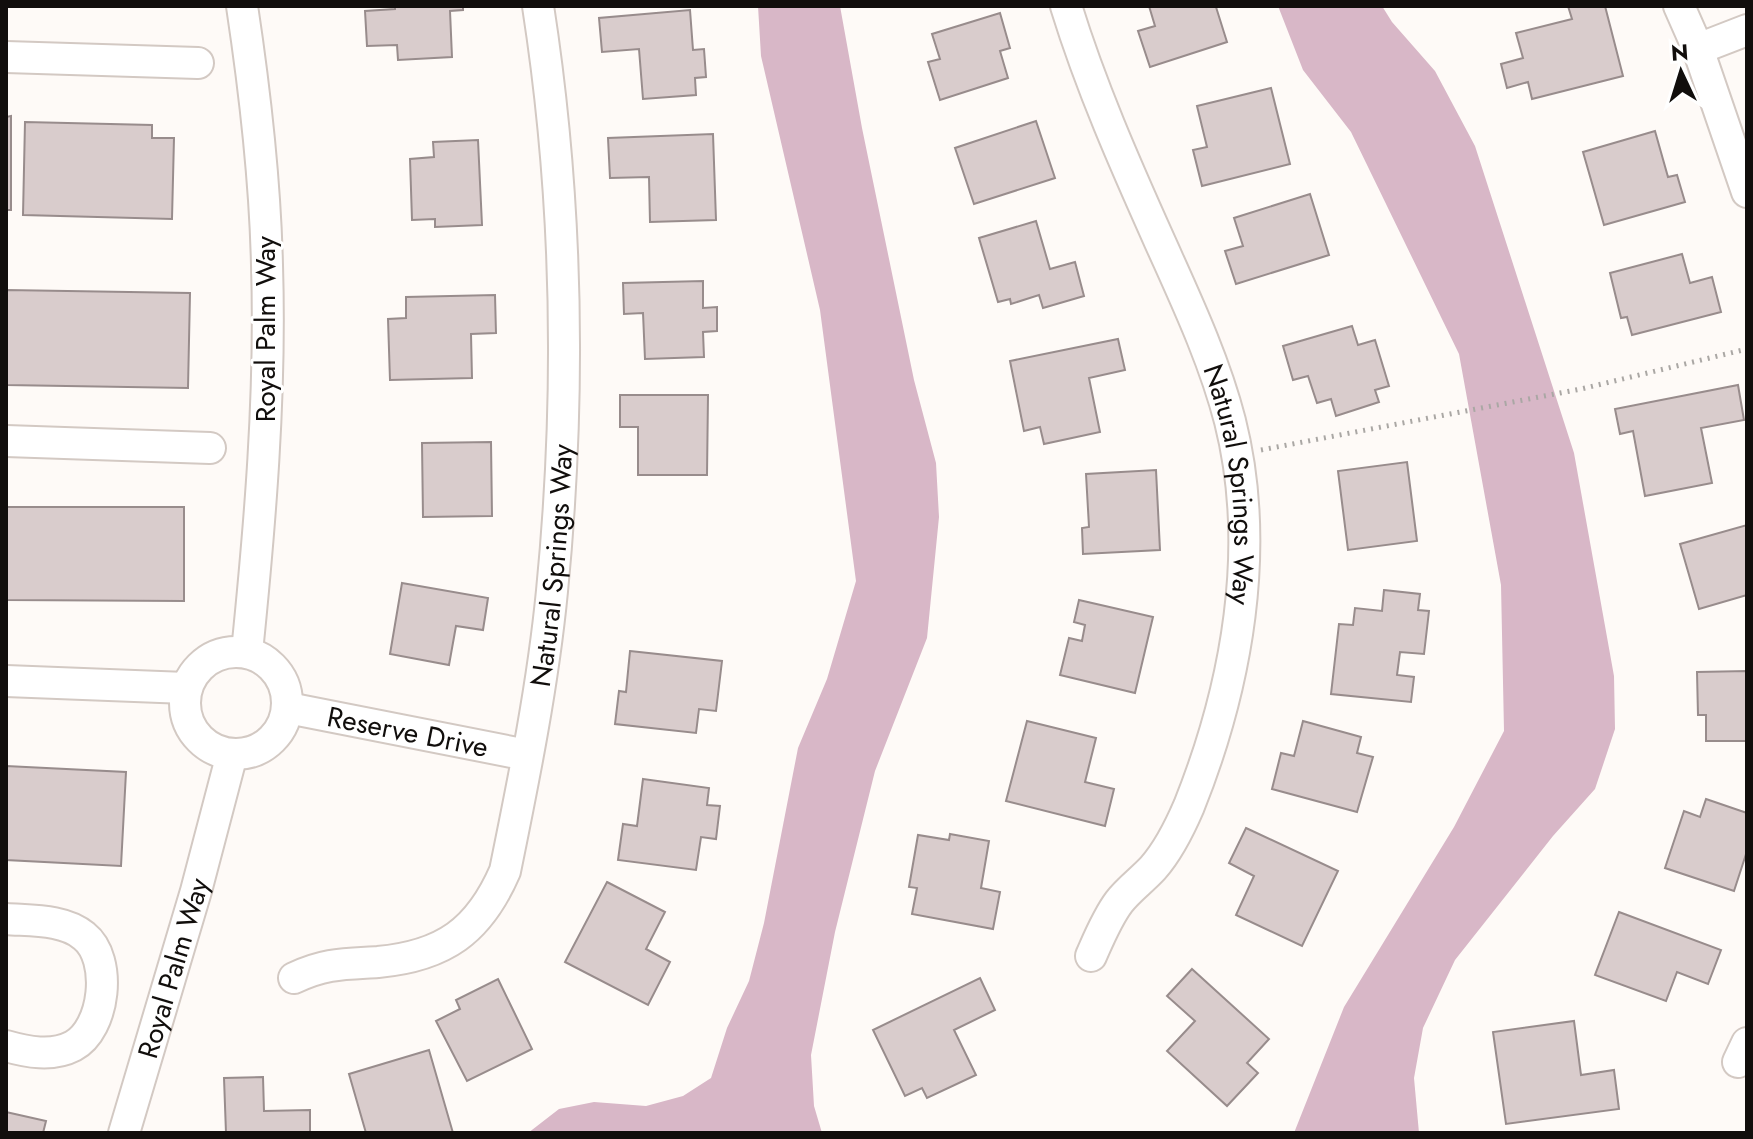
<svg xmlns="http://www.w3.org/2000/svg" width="1753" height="1139" viewBox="0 0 1753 1139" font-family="Jost,sans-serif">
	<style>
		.water { fill: #d8b7c7 }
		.building { fill: #d9cccc; stroke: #988c8c; stroke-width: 2 }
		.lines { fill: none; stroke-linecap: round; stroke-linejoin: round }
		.street-casing { stroke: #d3c9c3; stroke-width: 34 }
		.path { stroke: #aaa7a4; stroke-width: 5; stroke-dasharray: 2 6; stroke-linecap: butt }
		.street { stroke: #fff; stroke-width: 30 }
		.labels { text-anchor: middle; stroke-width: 6; stroke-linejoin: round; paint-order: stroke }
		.street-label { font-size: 28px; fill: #110e0c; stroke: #fff }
	</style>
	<rect width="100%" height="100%" fill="#fefaf7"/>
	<g class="water">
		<polygon points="758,6 840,6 862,128 914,380 936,463 939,517 927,638 875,771 835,932 811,1055 814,1106 822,1133 528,1133 559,1109 594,1102 646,1106 683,1096 711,1078 727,1028 749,981 764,923 798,748 827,679 856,581 820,310 761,56"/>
		<polygon points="1278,6 1382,6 1392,22 1435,71 1475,146 1574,453 1614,676 1615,729 1595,789 1553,836 1455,960 1423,1028 1414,1078 1419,1133 1294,1133 1344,1007 1454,827 1504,731 1501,585 1459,354 1351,132 1303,70"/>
	</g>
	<g class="building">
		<polygon points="395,6 463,6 463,10 450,11 452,57 398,60 397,45 367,46 365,11 395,9"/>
		<polygon points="1149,6 1220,6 1216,7 1227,42 1150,67 1138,31 1155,26"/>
		<polygon points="1568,6 1605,6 1623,76 1532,99 1528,82 1507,88 1501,64 1523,58 1516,33 1572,19"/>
		<polygon points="690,10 693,50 704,49 706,77 695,78 696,95 643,99 639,49 602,52 599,18"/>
		<polygon points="1000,13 1010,48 1000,51 1008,78 940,100 928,62 940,59 932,34"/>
		<polygon points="1271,88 1290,164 1202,186 1193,150 1207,147 1197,106"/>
		<polygon points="11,116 11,210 6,210 6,117"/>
		<polygon points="1036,121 1055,178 974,204 955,148"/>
		<polygon points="25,122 152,125 152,138 174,138 172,219 23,215"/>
		<polygon points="1655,131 1668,177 1677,175 1685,202 1604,225 1583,152"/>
		<polygon points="713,134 716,220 650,222 649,177 610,178 608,138"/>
		<polygon points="478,140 482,225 435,227 435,219 412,220 410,159 434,157 433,142"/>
		<polygon points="1310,194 1329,255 1236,284 1225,251 1243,246 1234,218"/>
		<polygon points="1036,221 1050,269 1075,262 1084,296 1043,308 1039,295 1011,304 1010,299 998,302 979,238"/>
		<polygon points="1682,254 1690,283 1712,277 1721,312 1632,335 1627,317 1621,318 1610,273"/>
		<polygon points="703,281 703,308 717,307 717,331 703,332 704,357 645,359 643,313 624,314 623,283"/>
		<polygon points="6,290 190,293 188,388 6,385"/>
		<polygon points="495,295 496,333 471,334 472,378 390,380 388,319 406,318 406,297"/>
		<polygon points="1352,326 1358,345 1375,340 1389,386 1375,390 1379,402 1336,416 1331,399 1317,403 1308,376 1293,380 1283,346"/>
		<polygon points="1118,339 1125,370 1089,378 1100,432 1044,444 1040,427 1024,431 1010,361"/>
		<polygon points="1738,385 1744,420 1701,428 1712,483 1645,496 1633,431 1620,434 1615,409"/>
		<polygon points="620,395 708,395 707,475 638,475 638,427 620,427"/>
		<polygon points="491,442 492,516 423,517 422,443"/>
		<polygon points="1407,462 1417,541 1348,550 1338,471"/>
		<polygon points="1156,470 1160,550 1083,554 1082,528 1089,527 1086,474"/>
		<polygon points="6,507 184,507 184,601 6,600"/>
		<polygon points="1747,525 1747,595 1699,609 1680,544"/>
		<polygon points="402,583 488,598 483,630 456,626 449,665 390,654"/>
		<polygon points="1384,590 1420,594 1418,610 1429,611 1424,654 1400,652 1397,675 1414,677 1411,702 1331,694 1339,624 1353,625 1355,608 1382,611"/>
		<polygon points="1079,600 1153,617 1135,693 1060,675 1069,638 1082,641 1085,625 1074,622"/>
		<polygon points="630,651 722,661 716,711 699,709 696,733 615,724 619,691 626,692"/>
		<polygon points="1747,671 1747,741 1706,741 1706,715 1698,715 1697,672"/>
		<polygon points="1027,721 1096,738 1085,782 1114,789 1105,826 1006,801"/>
		<polygon points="1303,721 1361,737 1357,753 1373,757 1357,812 1272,789 1281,753 1294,756"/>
		<polygon points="6,766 126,772 121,866 6,860"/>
		<polygon points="643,779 709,788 707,805 720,806 716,839 701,837 696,870 618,860 623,824 637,826"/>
		<polygon points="1706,799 1747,813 1747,851 1734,891 1665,868 1684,811 1700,817"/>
		<polygon points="1246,828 1338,871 1302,946 1236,915 1254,876 1229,863"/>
		<polygon points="950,834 989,841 981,888 1000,892 993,929 912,914 917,888 909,887 918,835 949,840"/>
		<polygon points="607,882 665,912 646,949 670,962 648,1005 565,962"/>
		<polygon points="1619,912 1721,950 1708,984 1677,972 1666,1001 1595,975"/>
		<polygon points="1192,969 1269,1039 1247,1063 1258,1073 1227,1106 1167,1051 1195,1021 1167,996"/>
		<polygon points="980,978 995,1010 954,1030 976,1075 927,1098 922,1088 905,1096 873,1030"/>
		<polygon points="498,979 532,1049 467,1081 436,1021 460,1009 456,1000"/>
		<polygon points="1574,1021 1581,1075 1614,1070 1619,1109 1506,1124 1493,1032"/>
		<polygon points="429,1050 453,1133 366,1133 349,1074"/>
		<polygon points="263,1077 264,1111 310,1110 310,1133 226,1133 224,1078"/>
		<polygon points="6,1112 46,1121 43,1133 6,1133"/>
	</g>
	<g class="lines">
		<g class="street-casing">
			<g id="street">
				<path d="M242 6C255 92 265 178 267 265 271 395 260 524 247 652"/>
				<path id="s1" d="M1066 6C1091 87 1125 164 1160 242 1186 300 1214 359 1230 421 1262 548 1237 686 1189 806 1180 827 1168 851 1153 868 1142 880 1128 890 1119 902 1107 918 1099 938 1091 956"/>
				<polyline points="1679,6 1698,49 1747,192"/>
				<polyline points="1698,49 1747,30"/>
				<polyline points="6,57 198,63"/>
				<polyline points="6,441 210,448"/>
				<circle cx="236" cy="703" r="51"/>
				<polyline points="6,681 186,688"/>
				<path id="s2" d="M288 708 527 755"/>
				<path d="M6 919C31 921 64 919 84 936 113 959 105 1029 73 1046 52 1057 27 1052 6 1046"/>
				<path id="s3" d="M294 978C325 963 345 964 378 962 444 956 479 931 505 871 524 778 543 684 552 591 571 397 568 199 538 6"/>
				<polyline points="1738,1062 1747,1043"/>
				<path id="s4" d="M124 1133 196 891 232 754"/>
			</g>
		</g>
		<polyline class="path" points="1261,450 1581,389 1747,349"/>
		<use href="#street" class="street"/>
	</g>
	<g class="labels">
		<g class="street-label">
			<text transform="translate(265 329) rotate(-90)" y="10">Royal Palm Way</text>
			<text dy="10" stroke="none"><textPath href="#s1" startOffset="510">Natural Springs Way</textPath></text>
			<text dy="10" stroke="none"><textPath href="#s3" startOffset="562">Natural Springs Way</textPath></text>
			<text dy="10" stroke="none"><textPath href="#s2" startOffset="122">Reserve Drive</textPath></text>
			<text dy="10" stroke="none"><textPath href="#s4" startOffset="172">Royal Palm Way</textPath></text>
		</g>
	</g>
	<rect width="1753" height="1139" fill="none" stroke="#110e0c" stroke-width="16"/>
	<g transform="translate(1681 72) rotate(356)" stroke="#ffffff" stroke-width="6" paint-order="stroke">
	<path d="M0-6L14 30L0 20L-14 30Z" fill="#110e0c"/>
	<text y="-12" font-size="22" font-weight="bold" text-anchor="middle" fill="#110e0c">N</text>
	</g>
</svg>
